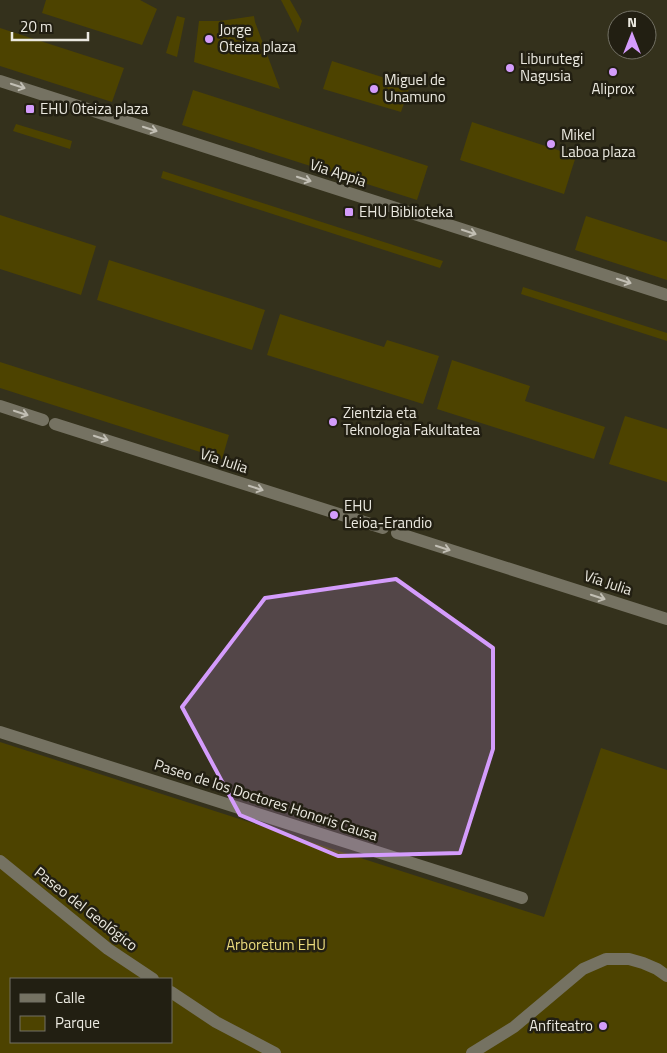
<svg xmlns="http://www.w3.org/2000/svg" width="667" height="1053" viewBox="0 0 667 1053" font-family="'Titillium Web',sans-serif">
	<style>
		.built { fill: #34311c; fill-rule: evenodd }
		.green { fill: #4d4300; fill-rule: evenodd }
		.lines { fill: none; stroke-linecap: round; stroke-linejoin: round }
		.minor { stroke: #757262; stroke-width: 12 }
		.oneway { stroke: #c2bfb4 }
		.marked { fill: #d49cfc; fill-opacity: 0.2; stroke: #d49cfc; stroke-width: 4; stroke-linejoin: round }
		.poi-dot { fill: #d49cfc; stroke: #221f12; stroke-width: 2 }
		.labels { text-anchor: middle; stroke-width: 5; stroke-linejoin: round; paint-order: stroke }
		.poi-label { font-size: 15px; fill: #ebe9e0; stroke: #221f12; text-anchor: start }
		.street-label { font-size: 15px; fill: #ebe9e0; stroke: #221f12 }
		.park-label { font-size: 15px; fill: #eada7d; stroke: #221f12 }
	</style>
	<rect width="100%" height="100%" fill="#2b291b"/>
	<path class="built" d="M0 0H667V1053H0ZM617 20H647V50H617ZM11 979H171V1042H11Z"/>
	<g class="green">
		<polygon points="46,0 140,0 157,9 142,45 42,13"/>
		<polygon points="281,0 290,0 302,21 298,33"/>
		<polygon points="177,16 185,18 177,57 166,53"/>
		<polygon points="254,16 255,22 280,89 194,62 199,21 220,21"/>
		<polygon points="0,28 124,68 112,102 0,66"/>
		<polygon points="332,61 410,86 401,112 323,89"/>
		<polygon points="193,90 428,166 417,200 182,125"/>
		<polygon points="472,122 576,156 564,194 460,160"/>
		<polygon points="16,124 72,141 70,149 13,131"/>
		<polygon points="163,171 443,261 440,268 161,178"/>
		<polygon points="0,215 96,246 81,295 0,269"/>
		<polygon points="586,216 667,242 667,280 575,250"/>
		<polygon points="109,260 265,310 252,350 97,300"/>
		<polygon points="523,287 667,333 667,341 521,294"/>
		<polygon points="280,314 384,347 387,340 439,356 423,404 267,355"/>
		<polygon points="452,360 530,386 525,401 605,427 594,459 437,409"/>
		<polygon points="0,362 229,435 222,459 0,388"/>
		<polygon points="625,416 667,429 667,482 609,464"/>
		<path d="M0 742 544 917 601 748 667 770V1053H0ZM11 979H171V1042H11Z"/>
	</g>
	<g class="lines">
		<g class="minor">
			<polyline points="0,81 667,295"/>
			<polyline points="0,406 43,420"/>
			<polyline points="55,424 383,528"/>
			<polyline points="397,533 667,619"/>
			<polyline points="0,732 522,898"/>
			<polyline points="0,861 108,949 153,979"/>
			<polyline points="171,992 216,1022 275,1053"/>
			<polyline points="472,1053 514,1027 583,969 606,959 629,959 643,963 657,969 667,976"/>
		</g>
	</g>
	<defs><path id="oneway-shaft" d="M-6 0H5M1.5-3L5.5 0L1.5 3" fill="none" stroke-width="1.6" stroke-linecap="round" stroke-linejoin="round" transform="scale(1.25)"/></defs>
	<g class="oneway">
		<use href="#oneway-shaft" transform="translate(18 86) rotate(18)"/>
		<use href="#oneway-shaft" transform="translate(150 129) rotate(18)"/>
		<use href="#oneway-shaft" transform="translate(304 179) rotate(18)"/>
		<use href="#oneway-shaft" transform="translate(469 232) rotate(18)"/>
		<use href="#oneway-shaft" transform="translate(624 281) rotate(18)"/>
		<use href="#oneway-shaft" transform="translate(21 413) rotate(18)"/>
		<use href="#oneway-shaft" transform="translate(101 438) rotate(18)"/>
		<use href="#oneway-shaft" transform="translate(256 488) rotate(18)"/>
		<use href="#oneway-shaft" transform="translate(443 548) rotate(18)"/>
		<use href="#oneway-shaft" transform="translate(598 597) rotate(18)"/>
	</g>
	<path class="marked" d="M396 579 493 648V749L460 853 338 856 240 815 182 707 265 598Z"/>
	<g class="poi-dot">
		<circle cx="209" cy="39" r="5"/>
		<circle cx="510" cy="68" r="5"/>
		<circle cx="613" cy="72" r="5"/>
		<circle cx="374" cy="89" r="5"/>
		<rect x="25" y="104" width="10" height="10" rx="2.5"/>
		<circle cx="551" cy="144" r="5"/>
		<rect x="344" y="207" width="10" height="10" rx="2.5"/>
		<circle cx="333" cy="422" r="5"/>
		<circle cx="334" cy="515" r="5"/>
		<circle cx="603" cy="1026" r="5"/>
	</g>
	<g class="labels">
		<g class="poi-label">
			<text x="219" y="35">Jorge<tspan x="219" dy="17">Oteiza plaza</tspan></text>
			<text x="520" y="64">Liburutegi<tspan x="520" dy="17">Nagusia</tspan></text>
			<text x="384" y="85">Miguel de<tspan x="384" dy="17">Unamuno</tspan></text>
			<text x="613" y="94" text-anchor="middle">Aliprox</text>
			<text x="40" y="114">EHU Oteiza plaza</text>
			<text x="561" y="140">Mikel<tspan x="561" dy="17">Laboa plaza</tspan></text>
			<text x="359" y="217">EHU Biblioteka</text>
			<text x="343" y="418">Zientzia eta<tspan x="343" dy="17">Teknologia Fakultatea</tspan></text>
			<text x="344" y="511">EHU<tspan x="344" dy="17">Leioa-Erandio</tspan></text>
			<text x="593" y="1031" text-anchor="end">Anfiteatro</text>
		</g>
		<g class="street-label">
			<text transform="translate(338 173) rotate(18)" y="5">Via Appia</text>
			<text transform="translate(224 461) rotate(18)" y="5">Vía Julia</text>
			<text transform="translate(608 583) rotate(18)" y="5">Vía Julia</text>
			<text transform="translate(266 800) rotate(18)" y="5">Paseo de los Doctores Honoris Causa</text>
			<text transform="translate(86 909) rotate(38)" y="5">Paseo del Geológico</text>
		</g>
		<g class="park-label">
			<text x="276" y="950">Arboretum EHU</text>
		</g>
	</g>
	<rect x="10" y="978" width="162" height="65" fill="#221f12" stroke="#727064"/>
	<rect x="20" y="994" width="25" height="8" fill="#757262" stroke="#727064"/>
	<text x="55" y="1003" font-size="15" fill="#ebe9e0">Calle</text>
	<rect x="20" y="1016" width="25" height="15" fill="#4d4300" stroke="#727064"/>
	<text x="55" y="1028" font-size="15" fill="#ebe9e0">Parque</text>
	<g transform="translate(632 35)"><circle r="24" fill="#221f12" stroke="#727064"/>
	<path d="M0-4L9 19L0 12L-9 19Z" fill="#d49cfc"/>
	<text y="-8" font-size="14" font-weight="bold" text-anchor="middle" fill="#ebe9e0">N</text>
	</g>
	<path d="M12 32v8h76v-8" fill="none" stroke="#ebe9e0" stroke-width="2.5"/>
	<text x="20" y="32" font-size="15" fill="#ebe9e0" stroke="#221f12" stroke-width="4" paint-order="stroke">20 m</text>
</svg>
